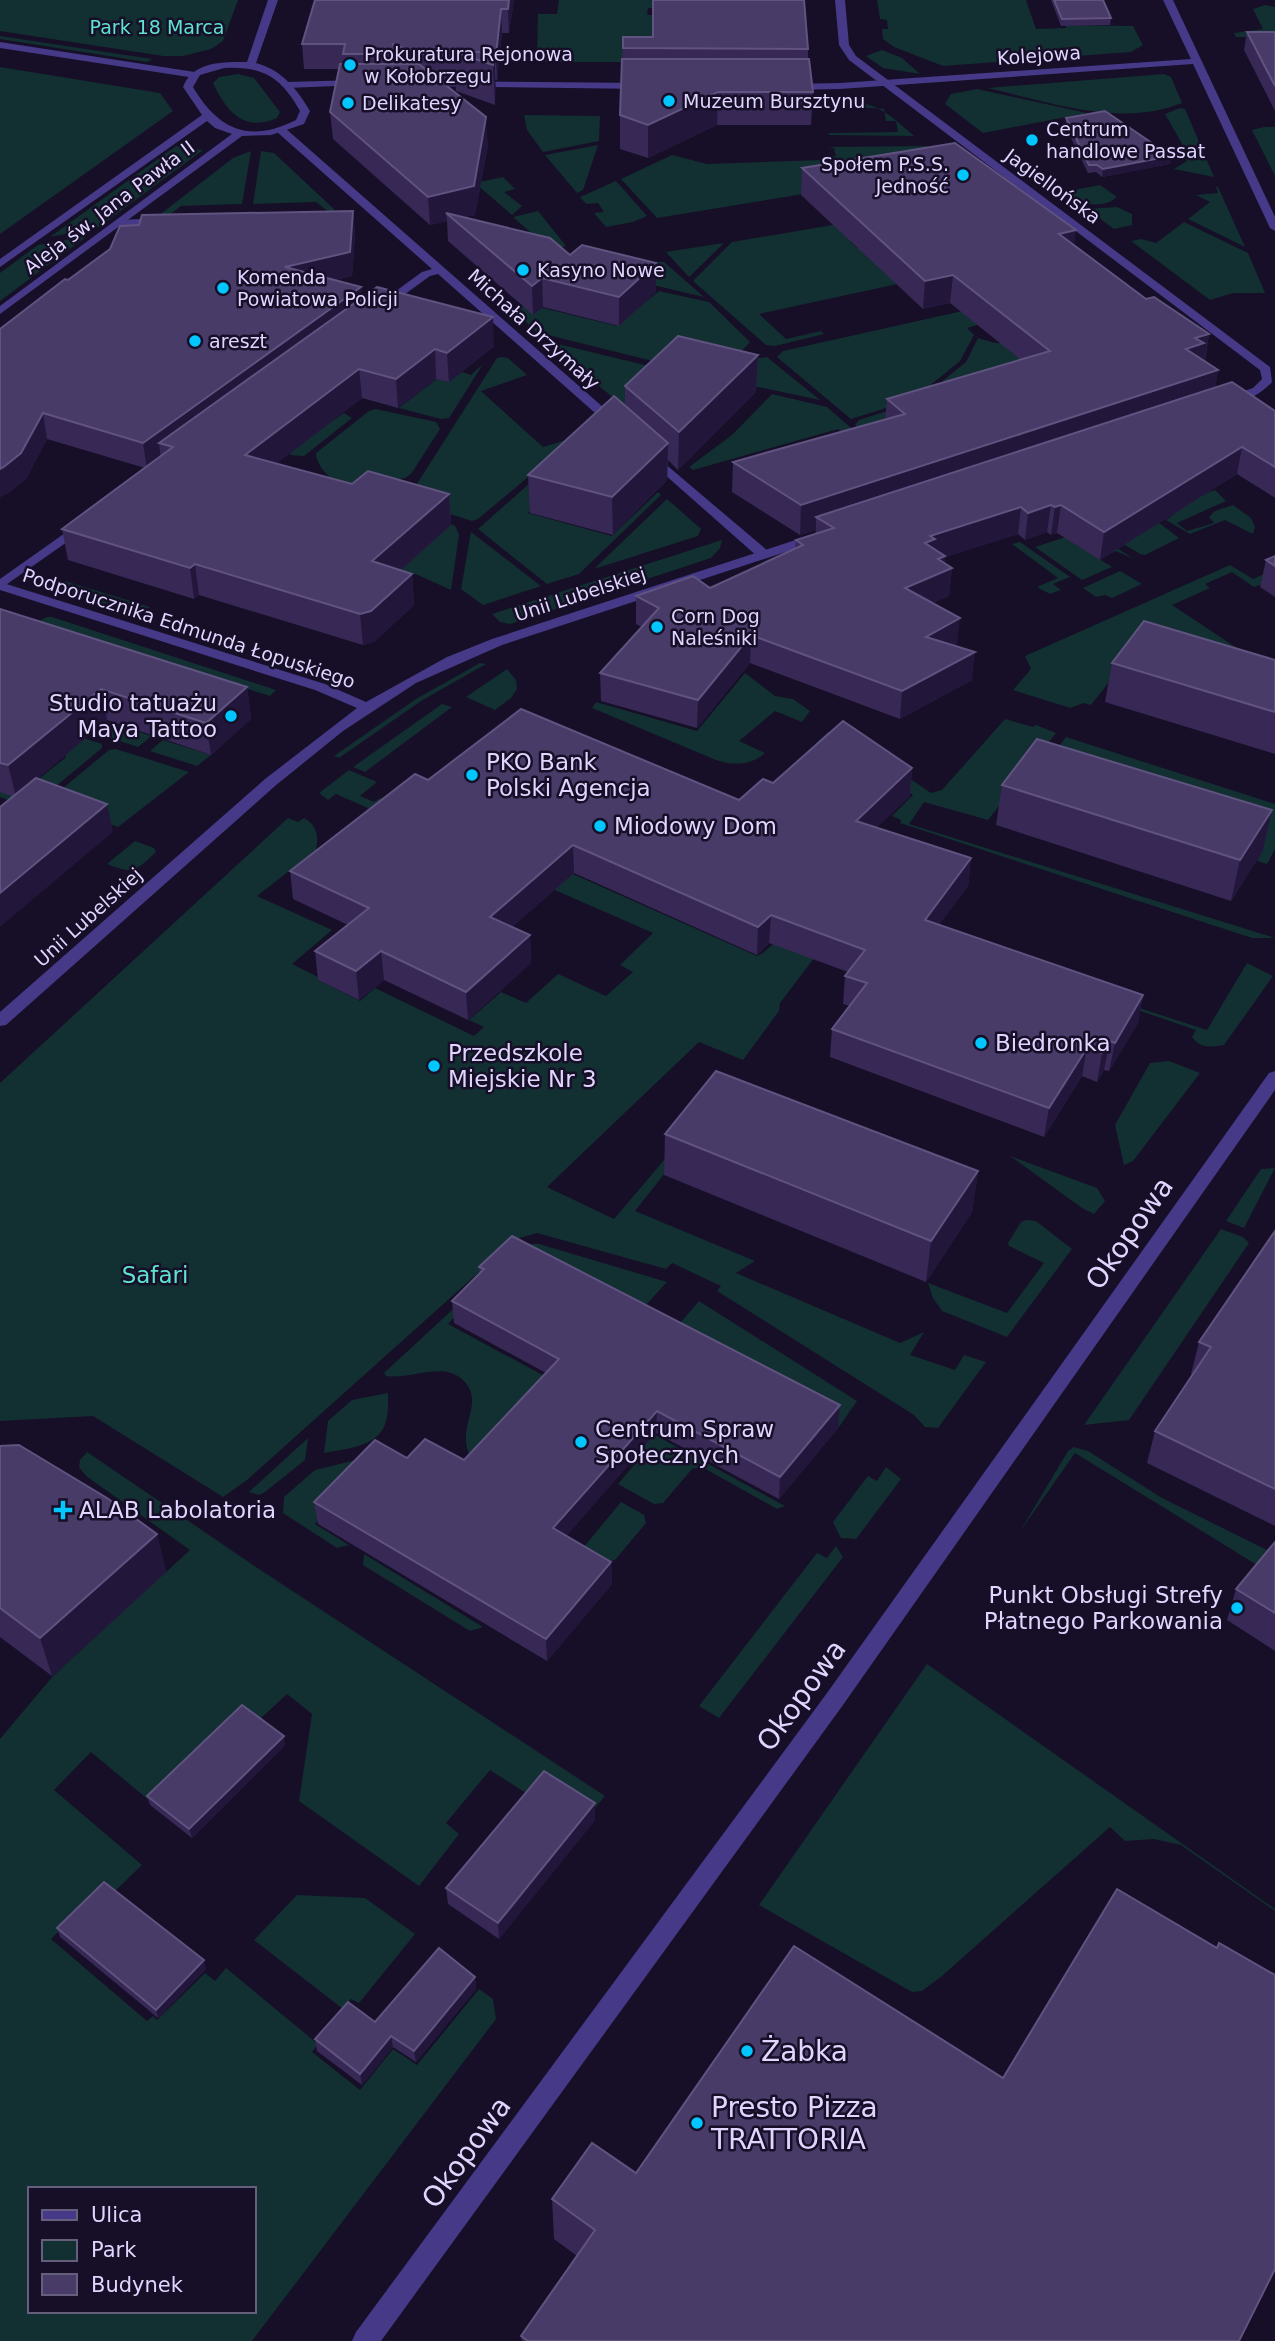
<svg xmlns="http://www.w3.org/2000/svg" width="1275" height="2341" viewBox="0 0 1275 2341" font-family="'DejaVu Sans',sans-serif">
	<style>
		.green { fill: #122f31; fill-rule: evenodd }
		.lines { fill: none; stroke-linecap: round; stroke-linejoin: round }
		.minor { fill: #463987; fill-rule: evenodd }
		.tertiary { fill: #463987; fill-rule: evenodd }
		.wall { fill: #372856 }
		.shaded-wall { fill: #22163b }
		.building { fill: #493b68; stroke: #605380; stroke-width: 2 }
		.poi-dot { fill: #01c6ff; stroke: #160f27; stroke-width: 2.5 }
		.labels { text-anchor: middle; stroke-width: 5; stroke-linejoin: round; paint-order: stroke }
		.far-park-label { font-size: 19px; fill: #5ee2d2; stroke: #160f27 }
		.far-poi-label { font-size: 19px; fill: #dfd5ff; stroke: #160f27; text-anchor: start }
		.far-street-label { font-size: 19px; fill: #dfd5ff; stroke: #160f27 }
		.poi-label { font-size: 23px; fill: #dfd5ff; stroke: #160f27; text-anchor: start }
		.park-label { font-size: 23px; fill: #5ee2d2; stroke: #160f27 }
		.near-street-label { font-size: 28px; fill: #dfd5ff; stroke: #160f27 }
		.near-poi-label { font-size: 28px; fill: #dfd5ff; stroke: #160f27; text-anchor: start }
	</style>
	<rect width="100%" height="100%" fill="#160f27"/>
	<g class="green">
		<polygon points="0,0 238,0 223,41 211,49 183,56 163,56 0,31"/>
		<polygon points="559,0 661,0 661,8 648,8 647,15 691,15 694,62 545,62 544,53 537,53 538,14 557,14"/>
		<polygon points="877,0 1026,0 1036,29 1066,28 1066,25 1133,26 1143,45 1131,52 943,66 894,47 883,39 882,29 888,29 887,20 880,19"/>
		<polygon points="1265,5 1275,7 1275,47 1268,37 1236,37 1234,33 1263,29 1253,9"/>
		<polygon points="0,36 152,59 147,62 0,39"/>
		<polygon points="882,50 902,58 920,74 883,68 866,56"/>
		<polygon points="0,67 160,93 173,111 0,234"/>
		<path d="M238 74 254 78 280 112 277 118C244 133 226 111 213 83L219 77Z"/>
		<path d="M1164 74 1171 77 1182 103C1121 128 1049 102 987 88Z"/>
		<polygon points="977,89 1087,113 983,133 945,104 951,94"/>
		<path d="M840 100C877 102 888 113 914 136L829 135V133L898 132 896 121H886L884 109 841 106Z"/>
		<polygon points="1180,108 1185,109 1214,177 1174,169 1187,161 1182,151 1185,149 1165,114"/>
		<polygon points="524,115 600,116 599,141 543,152 527,130"/>
		<polygon points="1264,127 1275,127 1275,176 1252,130"/>
		<polygon points="598,145 583,190 577,193 545,155"/>
		<polygon points="176,146 203,150 99,227 50,237"/>
		<polygon points="926,146 937,154 937,172 657,218 621,179 672,155 707,164 823,160 823,157 836,156 834,148 827,147"/>
		<polygon points="251,151 242,204 181,206 168,216 158,216 233,158"/>
		<polygon points="261,151 274,153 334,209 335,212 329,212 316,202 253,204"/>
		<polygon points="503,177 515,189 504,192 522,206 512,215 475,183"/>
		<polygon points="616,181 647,216 633,222 606,227 594,213 604,212 598,203 586,204 580,197"/>
		<path d="M1100 185 1117 197C1100 211 1079 203 1063 192Z"/>
		<polygon points="1216,187 1218,187 1245,247 1188,219 1210,202 1196,195 1218,193"/>
		<polygon points="1117,207 1132,214 1132,225 1114,229 1087,209"/>
		<polygon points="538,211 566,246 551,250 513,217"/>
		<polygon points="856,221 849,240 857,248 884,243 1041,253 759,314 786,339 821,331 824,334 775,346 766,345 693,281 732,242"/>
		<polygon points="1184,222 1248,253 1265,293 1233,293 1210,300 1131,241 1141,239 1156,243"/>
		<polygon points="87,236 83,239 0,301 0,273 38,245"/>
		<polygon points="723,244 689,277 666,252 723,243"/>
		<polygon points="659,262 664,262 704,297 640,282 638,279"/>
		<polygon points="560,271 539,307 617,326 659,291 709,302 750,342 720,375 713,376 536,332 515,311"/>
		<polygon points="976,308 984,323 967,328 974,335 960,361 912,400 851,419 777,357 783,351"/>
		<polygon points="978,338 995,343 1047,344 901,462 855,425 859,420 918,401 966,362"/>
		<polygon points="548,343 554,343 661,369 623,406"/>
		<polygon points="501,357 508,358 527,375 481,391 543,447 566,440 557,447 545,463 478,519 472,521 409,501 408,498 497,358"/>
		<polygon points="767,357 820,400 739,383 753,359"/>
		<polygon points="483,364 449,418 441,419 399,408 437,379 449,382 462,372 471,375"/>
		<polygon points="772,394 827,407 872,446 863,449 838,429 693,470 689,467 732,435"/>
		<path d="M376 409 436 422 440 429 411 474 405 478 344 490C333 480 317 469 316 453L369 411Z"/>
		<polygon points="344,413 352,418 304,456 290,455 291,454 288,452"/>
		<polygon points="549,466 574,469 528,513 612,536 658,492 661,495 579,574 547,584 478,529"/>
		<polygon points="1215,490 1226,501 1177,523 1187,531 1214,523 1209,517 1215,511 1233,505 1251,518 1255,527 1253,534 1225,520 1190,534 1166,520 1199,496"/>
		<polygon points="667,499 701,529 698,536 594,569"/>
		<polygon points="1146,513 1179,538 1145,555 1140,554 1090,524"/>
		<polygon points="452,524 456,527 459,535 451,590 418,575 401,570"/>
		<polygon points="1084,531 1092,532 1134,559 1116,551 1099,559 1112,567 1082,580 1035,547"/>
		<polygon points="471,532 541,586 483,605 461,589"/>
		<polygon points="722,540 720,548 711,558 510,624 500,622 492,614"/>
		<polygon points="1020,542 1070,577 1053,584 1061,590 1050,594 1037,587 1058,578 1012,544"/>
		<polygon points="1230,565 1253,579 1275,569 1275,579 1254,587 1232,572 1205,584 1210,588 1172,605 1258,662 1132,653 1091,705 1084,703 1070,708 1013,690 1031,669 1025,656"/>
		<polygon points="1120,571 1142,584 1112,598 1105,595 1096,597 1083,588"/>
		<polygon points="65,581 150,607 140,615 54,589"/>
		<polygon points="47,617 52,617 276,690 270,696 37,622"/>
		<polygon points="480,663 486,664 421,701 339,758 334,756 416,699"/>
		<polygon points="507,669 516,680 517,689 511,698 495,710 466,697"/>
		<path d="M745 673 775 696 793 699 810 711 802 722 775 711 739 741 765 753C752 765 733 766 716 760L592 708 596 702 697 731Z"/>
		<polygon points="442,704 452,707 365,772 353,767"/>
		<polygon points="0,711 102,744 102,748 38,801 18,804 0,797 0,791 16,797 65,758 68,750"/>
		<polygon points="90,716 152,736 138,747 76,727"/>
		<polygon points="1005,719 1033,727 1036,725 1056,733 988,820 924,802 909,824 1275,938 1252,938 900,823 901,820 892,816 913,795 861,760 816,743 828,732 838,730 931,793 942,790"/>
		<polygon points="1066,737 1275,804 1275,849 1267,864 1257,861 1263,850 1034,779"/>
		<polygon points="163,740 211,755 197,766 150,751"/>
		<polygon points="116,749 189,772 118,827 53,803 51,798 109,750"/>
		<path d="M349 770 377 782 360 796 374 802 380 798 492 847 499 841 757 956 763 953 848 877 840 924 780 1003 779 1011 743 1060 699 1042 547 1187 614 1219 676 1146 684 1149 635 1211 755 1261 736 1273 900 1343 924 1332 910 1355 955 1370 964 1355 986 1362 938 1428 925 1427 914 1415 717 1291 721 1286 672 1263 666 1269 537 1233 516 1239 247 1480 223 1497 93 1416 0 1421V1083L288 818 298 822 304 818C317 825 319 836 316 850L257 896 332 930 292 964 320 978 318 980 360 1001 375 988 474 1036 484 1027 469 1020 501 992 526 1003 558 974 606 996 633 972 620 965 653 933 336 794 328 800 319 793Z"/>
		<path d="M135 841 154 848 156 852C135 871 135 875 107 864Z"/>
		<path d="M1247 963 1273 976 1224 1045C1210 1047 1201 1049 1192 1037L1196 1030 1117 1003 1118 1001 1207 1030Z"/>
		<polygon points="1169,1061 1200,1073 1133,1161 1124,1165 1115,1125 1150,1063"/>
		<polygon points="1010,1156 1097,1188 1105,1201 1094,1214 1082,1208"/>
		<polygon points="1275,1168 1244,1228 1226,1221 1261,1169"/>
		<polygon points="1026,1220 1036,1221 1072,1249 1007,1337 942,1311 933,1298 928,1283 1007,1313 1044,1263 1009,1246 1008,1243 1021,1222"/>
		<polygon points="1221,1229 1243,1237 1249,1243 1129,1420 1084,1425"/>
		<polygon points="532,1244 539,1244 667,1282 633,1319 524,1246"/>
		<path d="M478 1286 482 1288 448 1324 589 1400 471 1458C454 1428 486 1405 464 1381 444 1360 410 1380 386 1376L384 1373Z"/>
		<polygon points="699,1301 857,1401 839,1427 668,1337"/>
		<path d="M388 1393C388 1401 389 1412 386 1421 380 1447 345 1449 324 1453L328 1421 352 1400Z"/>
		<polygon points="615,1413 785,1506 777,1509 702,1467 692,1469 663,1503 654,1504 618,1484 646,1451 604,1426"/>
		<polygon points="308,1438 305,1460 265,1492 259,1495 249,1492"/>
		<polygon points="1074,1447 1088,1451 1162,1498 1275,1554 1275,1576 1075,1453 1019,1533 1068,1451"/>
		<path d="M87 1452 256 1567 605 1796 589 1815 535 1799 490 1770 446 1823 459 1834 419 1886 299 1801 312 1714 287 1694 257 1722 151 1802 91 1752 54 1790 142 1865 113 1893 104 1886 51 1939 147 2021 153 2016 157 2020 205 1973 215 1981 226 1968 318 2044 312 2052 360 2090 393 2049 417 2065 479 1989 493 1999 496 2019 252 2341H0V1739L53 1676 190 1550 86 1476 79 1467 80 1460ZM30 2189H254V2311H30Z"/>
		<polygon points="368,1457 374,1461 315,1524 349,1545 337,1548 283,1513 284,1497 315,1470"/>
		<polygon points="886,1467 901,1479 856,1539 841,1538 833,1522 868,1476 877,1481"/>
		<polygon points="621,1502 644,1515 646,1523 615,1560 606,1562 583,1548"/>
		<polygon points="836,1546 843,1557 719,1718 699,1706 817,1553 827,1558"/>
		<polygon points="364,1554 483,1627 470,1631 363,1565"/>
		<polygon points="927,1664 1275,1909 1275,1911 1181,1845 1154,1839 1125,1841 1110,1827 942,1976 922,1991 912,1992 759,1905"/>
		<polygon points="297,1895 365,1898 415,1934 359,2003 351,1999 343,2009 254,1940"/>
	</g>
	<g class="lines">
		<g class="minor">
			<polygon points="1163,0 1173,0 1275,217 1275,231 1270,228 1193,64 840,89 789,90 784,87 789,84 840,83 1191,59"/>
			<polygon points="0,42 195,72 200,75 195,78 0,48"/>
			<polygon points="358,80 361,81 361,85 286,88 281,85 286,82"/>
			<polygon points="421,81 645,83 650,86 645,89 418,86 416,84"/>
			<polygon points="277,128 285,128 620,422 620,428 612,428 438,274 430,276 386,308 378,308 378,304 422,272 432,269 277,132"/>
			<polygon points="164,218 169,221 168,223 118,226 113,223 118,220"/>
			<polygon points="650,451 768,551 768,557 758,557 646,458 646,452"/>
			<polygon points="82,521 88,525 87,528 0,589 0,579"/>
			<polygon points="1275,1071 1275,1090 843,1705 381,2341 352,2341 356,2332 827,1693 1269,1073"/>
		</g>
		<g class="tertiary">
			<path d="M268 0H278L256 63C282 70 297 89 310 111L304 124 271 135 242 136 0 314V306L232 134 215 128 207 121 0 267V259L202 115 183 87C193 61 223 62 247 62ZM224 68C263 66 281 77 300 111L296 120C248 144 218 129 193 87L200 75Z"/>
			<path d="M835 0H845L849 45 856 56 1270 367 1272 382C1261 394 1242 405 1225 404V398L1253 388 1262 379 1260 370 849 60 839 45Z"/>
			<polygon points="817,533 822,534 822,540 502,645 416,683 343,731 275,786 6,1025 0,1026 0,1012 265,779 357,708 315,690 0,590 0,582 325,684 366,702 447,657 492,639"/>
		</g>
	</g>
	<g class="wall">
		<polygon points="514,0 509,33 502,33 497,80 495,80 495,105 456,91 455,80 439,80 488,145 475,215 464,217 570,255 656,263 656,292 619,326 543,307 533,315 448,241 447,221 430,225 333,139 330,112 339,69 304,69 302,44"/>
		<polygon points="1051,0 1103,0 1111,18 1110,25 1061,26"/>
		<polygon points="1247,32 1275,32 1275,111 1244,50"/>
		<polygon points="623,37 653,37 808,49 808,59 813,92 811,125 717,125 648,158 620,149 620,115"/>
		<polygon points="1066,118 1171,156 1170,164 1102,177 1096,172 1088,173 1065,126"/>
		<polygon points="802,168 1074,245 1146,299 1209,334 1205,361 1218,370 1215,388 1275,411 1275,498 1237,474 1100,560 1057,533 1051,535 1047,532 1025,540 1018,534 945,557 945,563 952,568 949,596 932,603 957,646 972,680 900,719 750,663 697,728 601,701 600,673 642,627 636,624 636,596 710,588 795,548 796,540 815,534 816,530 800,535 732,492 733,462 885,420 887,399 1021,360 950,303 923,309 801,195"/>
		<polygon points="353,211 355,235 352,276 335,280 361,287 362,298 494,346 449,382 436,379 398,408 362,398 276,464 352,484 449,494 451,525 400,570 412,574 414,605 374,642 363,645 199,595 194,599 68,560 62,529 145,468 47,439 26,479 10,492 0,497 0,329 110,249"/>
		<polygon points="758,355 756,392 678,470 668,460 667,480 613,535 530,513 528,475 625,406 625,386"/>
		<polygon points="1275,556 1275,597 1260,587 1266,560"/>
		<polygon points="0,609 247,687 251,719 211,755 107,720 38,778 113,832 0,792"/>
		<polygon points="1275,660 1275,754 1105,702 1112,663"/>
		<polygon points="912,768 910,796 877,827 971,858 968,886 939,924 1143,995 1138,1023 1109,1071 1104,1070 1097,1082 1082,1076 1044,1137 830,1057 832,1029 850,1006 843,1004 845,976 848,972 769,943 757,955 574,873 512,927 530,935 531,963 468,1020 384,980 359,1000 318,980 315,951 348,925 293,899 290,871 428,780 739,800 773,783"/>
		<polygon points="1002,785 1272,810 1263,850 1231,901 996,825"/>
		<polygon points="665,1134 978,1171 972,1212 926,1282 664,1175"/>
		<polygon points="1275,1231 1275,1526 1147,1463 1155,1431 1193,1375 1191,1374 1199,1342"/>
		<polygon points="479,1267 840,1405 838,1428 779,1499 656,1433 566,1536 611,1562 612,1584 547,1661 318,1524 314,1502 407,1458 464,1460 546,1373 454,1323 452,1301 480,1274"/>
		<polygon points="0,1446 157,1534 166,1572 52,1676 0,1637"/>
		<polygon points="1275,1542 1275,1651 1227,1620 1236,1589"/>
		<polygon points="285,1745 192,1838 150,1805 147,1796"/>
		<polygon points="595,1820 499,1939 448,1904 446,1888"/>
		<polygon points="57,1928 206,1969 158,2018 60,1937"/>
		<polygon points="475,1977 476,1989 416,2062 393,2047 362,2085 317,2051 315,2039 375,2022"/>
		<polygon points="636,2173 1240,2341 522,2341 521,2336 577,2256 554,2239 552,2199"/>
	</g>
	<g class="shaded-wall">
		<polygon points="509,0 514,0 509,33 508,9"/>
		<polygon points="501,9 502,33 497,80 496,55"/>
		<polygon points="494,52 496,91 495,105 493,65"/>
		<polygon points="718,92 717,125 648,158 648,125"/>
		<polygon points="486,117 488,145 475,215 454,220 446,213 447,221 430,225 428,197"/>
		<polygon points="1171,156 1170,164 1102,177 1103,169"/>
		<polygon points="353,211 355,235 352,276 287,292 285,267"/>
		<polygon points="1076,230 1073,258 1059,234"/>
		<polygon points="656,263 656,292 619,326 619,297"/>
		<polygon points="953,275 950,303 923,309 925,281"/>
		<polygon points="542,278 543,307 533,315 532,286"/>
		<polygon points="361,287 363,312 173,447 159,443 161,459 147,469 143,443"/>
		<polygon points="493,317 494,346 449,382 447,353"/>
		<polygon points="1209,334 1204,363 1186,349 1195,338"/>
		<polygon points="435,349 436,379 398,408 396,379"/>
		<polygon points="758,355 756,392 678,470 679,432"/>
		<polygon points="359,369 362,398 249,485 245,455"/>
		<polygon points="1218,370 1213,399 816,517 816,530 800,535 801,505"/>
		<polygon points="43,413 47,439 26,479 10,492 0,497 0,469"/>
		<polygon points="668,443 667,480 613,535 612,497"/>
		<polygon points="1242,447 1237,474 1100,560 1104,532"/>
		<polygon points="449,494 451,525 374,592 372,561"/>
		<polygon points="1051,505 1047,532 1025,540 1028,513"/>
		<polygon points="1061,505 1057,533 1051,535 1055,507"/>
		<polygon points="1021,507 1018,534 945,557 944,572 952,568 949,596 902,615 905,588 925,543 930,536"/>
		<polygon points="195,564 199,595 194,599 190,568"/>
		<polygon points="412,574 414,605 374,642 363,645 360,614"/>
		<polygon points="960,618 957,646 926,637"/>
		<polygon points="751,635 750,663 697,728 698,700"/>
		<polygon points="975,652 972,680 900,719 902,691"/>
		<polygon points="247,687 251,719 211,755 206,723"/>
		<polygon points="101,689 107,720 16,797 8,765"/>
		<polygon points="912,768 910,796 854,849 856,821"/>
		<polygon points="107,804 113,832 0,927 0,893"/>
		<polygon points="1272,810 1263,850 1231,901 1240,860"/>
		<polygon points="573,845 574,873 492,945 490,917"/>
		<polygon points="971,858 968,886 922,948 925,920"/>
		<polygon points="771,915 769,943 757,955 758,927"/>
		<polygon points="530,935 531,963 468,1020 466,992"/>
		<polygon points="381,951 384,980 359,1000 356,971"/>
		<polygon points="1143,995 1138,1023 1109,1071 1115,1043"/>
		<polygon points="1110,1041 1104,1070 1097,1082 1102,1053"/>
		<polygon points="1087,1048 1082,1076 1044,1137 1049,1108"/>
		<polygon points="978,1171 972,1212 926,1282 931,1241"/>
		<polygon points="840,1405 838,1428 779,1499 780,1477"/>
		<polygon points="657,1411 656,1433 554,1550 553,1528"/>
		<polygon points="157,1534 166,1572 52,1676 40,1638"/>
		<polygon points="611,1562 612,1584 547,1661 546,1639"/>
		<polygon points="284,1736 285,1745 192,1838 189,1829"/>
		<polygon points="595,1803 595,1820 499,1939 498,1923"/>
		<polygon points="204,1960 206,1969 158,2018 156,2010"/>
		<polygon points="475,1977 476,1989 416,2062 414,2051"/>
		<polygon points="391,2036 393,2047 362,2085 360,2074"/>
	</g>
	<g class="building">
		<polygon points="315,0 509,0 508,9 501,9 496,55 494,55 494,52 454,52 454,55 422,54 392,44 405,54 343,54 345,44 302,44"/>
		<polygon points="653,0 804,0 808,49 623,48 623,37 653,37"/>
		<polygon points="1054,0 1103,0 1111,18 1062,19"/>
		<polygon points="1247,32 1275,32 1275,86"/>
		<polygon points="454,52 494,52 493,65"/>
		<polygon points="622,59 809,59 813,92 718,92 648,125 620,115"/>
		<polygon points="340,64 419,64 486,117 474,186 428,197 330,112"/>
		<polygon points="1105,111 1171,156 1103,169 1097,165 1089,165 1066,118"/>
		<polygon points="955,143 1076,230 1059,234 1146,299 1154,297 1209,334 1195,338 1204,343 1186,349 1218,370 801,505 733,462 905,414 887,399 1050,351 953,275 925,281 802,168"/>
		<polygon points="353,211 350,252 285,267 361,287 143,443 43,413 21,453 5,466 0,469 0,329 65,279 68,280 110,249 120,226 139,225 142,215"/>
		<polygon points="446,213 550,238 570,255 582,245 656,263 619,297 542,278 532,286"/>
		<polygon points="377,287 493,317 447,353 435,349 396,379 359,369 245,455 352,484 368,471 449,494 372,561 412,574 371,611 360,614 195,564 190,568 62,529 173,447 159,443"/>
		<polygon points="678,336 758,355 679,432 625,386"/>
		<polygon points="1232,382 1275,411 1275,467 1242,447 1104,532 1061,505 1055,507 1051,505 1028,513 1021,507 930,536 935,539 925,543 945,556 938,559 952,568 905,588 960,618 926,637 975,652 902,691 751,635 698,700 600,673 659,608 636,596 693,576 710,588 803,545 796,540 834,528 816,517"/>
		<polygon points="614,396 668,443 612,497 528,475"/>
		<polygon points="1275,556 1275,566 1266,560"/>
		<polygon points="0,609 247,687 206,723 101,689 8,765 0,763"/>
		<polygon points="1144,621 1275,660 1275,712 1112,663"/>
		<polygon points="521,709 739,800 763,779 773,783 843,721 912,768 856,821 971,858 925,920 1143,995 1115,1043 1110,1041 1102,1053 1087,1048 1049,1108 832,1029 867,983 845,976 865,950 771,915 758,927 573,845 490,917 530,935 466,992 381,951 356,971 315,951 369,908 290,871 415,774 428,780"/>
		<polygon points="1037,739 1272,810 1240,860 1002,785"/>
		<polygon points="36,778 107,804 0,893 0,807"/>
		<polygon points="716,1071 978,1171 931,1241 665,1134"/>
		<polygon points="1275,1231 1275,1489 1155,1431 1211,1347 1199,1342"/>
		<polygon points="512,1236 840,1405 780,1477 657,1411 553,1528 611,1562 546,1639 314,1502 375,1440 407,1458 425,1439 464,1460 559,1359 452,1301 484,1269 479,1267"/>
		<polygon points="19,1445 107,1498 157,1534 40,1638 0,1608 0,1446"/>
		<polygon points="1275,1542 1275,1613 1236,1589"/>
		<polygon points="242,1705 284,1736 189,1829 147,1796"/>
		<polygon points="544,1771 595,1803 498,1923 446,1888"/>
		<polygon points="104,1882 204,1960 156,2010 57,1928"/>
		<polygon points="1117,1889 1217,1948 1219,1943 1275,1975 1275,2269 1239,2341 528,2341 521,2336 595,2230 552,2199 592,2143 636,2173 794,1946 1003,2078"/>
		<polygon points="439,1948 475,1977 414,2051 391,2036 360,2074 315,2039 348,2002 375,2022"/>
	</g>
	<g class="poi-dot">
		<circle cx="350" cy="65" r="7"/>
		<circle cx="669" cy="101" r="7"/>
		<circle cx="348" cy="103" r="7"/>
		<circle cx="1032" cy="140" r="7"/>
		<circle cx="963" cy="175" r="7"/>
		<circle cx="523" cy="270" r="7"/>
		<circle cx="223" cy="288" r="7"/>
		<circle cx="195" cy="341" r="7"/>
		<circle cx="657" cy="627" r="7"/>
		<circle cx="231" cy="716" r="7"/>
		<circle cx="472" cy="775" r="7"/>
		<circle cx="600" cy="826" r="7"/>
		<circle cx="981" cy="1043" r="7"/>
		<circle cx="434" cy="1066" r="7"/>
		<circle cx="581" cy="1442" r="7"/>
		<path d="M59.5 1499.5h7v7h7v7h-7v7h-7v-7h-7v-7h7z"/>
		<circle cx="1237" cy="1608" r="7"/>
		<circle cx="747" cy="2051" r="7"/>
		<circle cx="697" cy="2123" r="7"/>
	</g>
	<g class="labels">
		<g class="far-park-label">
			<text x="157" y="34">Park 18 Marca</text>
		</g>
		<g class="far-poi-label">
			<text x="364" y="61">Prokuratura Rejonowa<tspan x="364" dy="22">w Kołobrzegu</tspan></text>
			<text x="683" y="108">Muzeum Bursztynu</text>
			<text x="362" y="110">Delikatesy</text>
			<text x="1046" y="136">Centrum<tspan x="1046" dy="22">handlowe Passat</tspan></text>
			<text x="949" y="171" text-anchor="end">Społem P.S.S.<tspan x="949" dy="22">Jedność</tspan></text>
			<text x="537" y="277">Kasyno Nowe</text>
			<text x="237" y="284">Komenda<tspan x="237" dy="22">Powiatowa Policji</tspan></text>
			<text x="209" y="348">areszt</text>
			<text x="671" y="623">Corn Dog<tspan x="671" dy="22">Naleśniki</tspan></text>
		</g>
		<g class="far-street-label">
			<text transform="translate(1039 55) rotate(-4)" y="7">Kolejowa</text>
			<text transform="translate(1053 186) rotate(36)" y="7">Jagiellońska</text>
			<text transform="translate(109 207) rotate(-37)" y="7">Aleja św. Jana Pawła II</text>
			<text transform="translate(534 329) rotate(42)" y="7">Michała Drzymały</text>
			<text transform="translate(580 594) rotate(-18)" y="7">Unii Lubelskiej</text>
			<text transform="translate(189 628) rotate(18)" y="7">Podporucznika Edmunda Łopuskiego</text>
			<text transform="translate(88 917) rotate(-42)" y="7">Unii Lubelskiej</text>
		</g>
		<g class="poi-label">
			<text x="217" y="711" text-anchor="end">Studio tatuażu<tspan x="217" dy="26">Maya Tattoo</tspan></text>
			<text x="486" y="770">PKO Bank<tspan x="486" dy="26">Polski Agencja</tspan></text>
			<text x="614" y="834">Miodowy Dom</text>
			<text x="995" y="1051">Biedronka</text>
			<text x="448" y="1061">Przedszkole<tspan x="448" dy="26">Miejskie Nr 3</tspan></text>
			<text x="595" y="1437">Centrum Spraw<tspan x="595" dy="26">Społecznych</tspan></text>
			<text x="79" y="1518">ALAB Labolatoria</text>
			<text x="1223" y="1603" text-anchor="end">Punkt Obsługi Strefy<tspan x="1223" dy="26">Płatnego Parkowania</tspan></text>
		</g>
		<g class="park-label">
			<text x="155" y="1283">Safari</text>
		</g>
		<g class="near-street-label">
			<text transform="translate(1129 1233) rotate(-55)" y="10">Okopowa</text>
			<text transform="translate(801 1695) rotate(-54)" y="10">Okopowa</text>
			<text transform="translate(466 2152) rotate(-54)" y="10">Okopowa</text>
		</g>
		<g class="near-poi-label">
			<text x="761" y="2061">Żabka</text>
			<text x="711" y="2117">Presto Pizza<tspan x="711" dy="32">TRATTORIA</tspan></text>
		</g>
	</g>
	<rect x="28" y="2187" width="228" height="126" fill="#160f27" stroke="#665e7d" stroke-width="2"/>
	<rect x="42" y="2210" width="35" height="10" fill="#463987" stroke="#665e7d" stroke-width="2"/>
	<text x="91" y="2222" font-size="21" fill="#dfd5ff">Ulica</text>
	<rect x="42" y="2240" width="35" height="21" fill="#122f31" stroke="#665e7d" stroke-width="2"/>
	<text x="91" y="2257" font-size="21" fill="#dfd5ff">Park</text>
	<rect x="42" y="2274" width="35" height="21" fill="#493b68" stroke="#665e7d" stroke-width="2"/>
	<text x="91" y="2292" font-size="21" fill="#dfd5ff">Budynek</text>
</svg>
